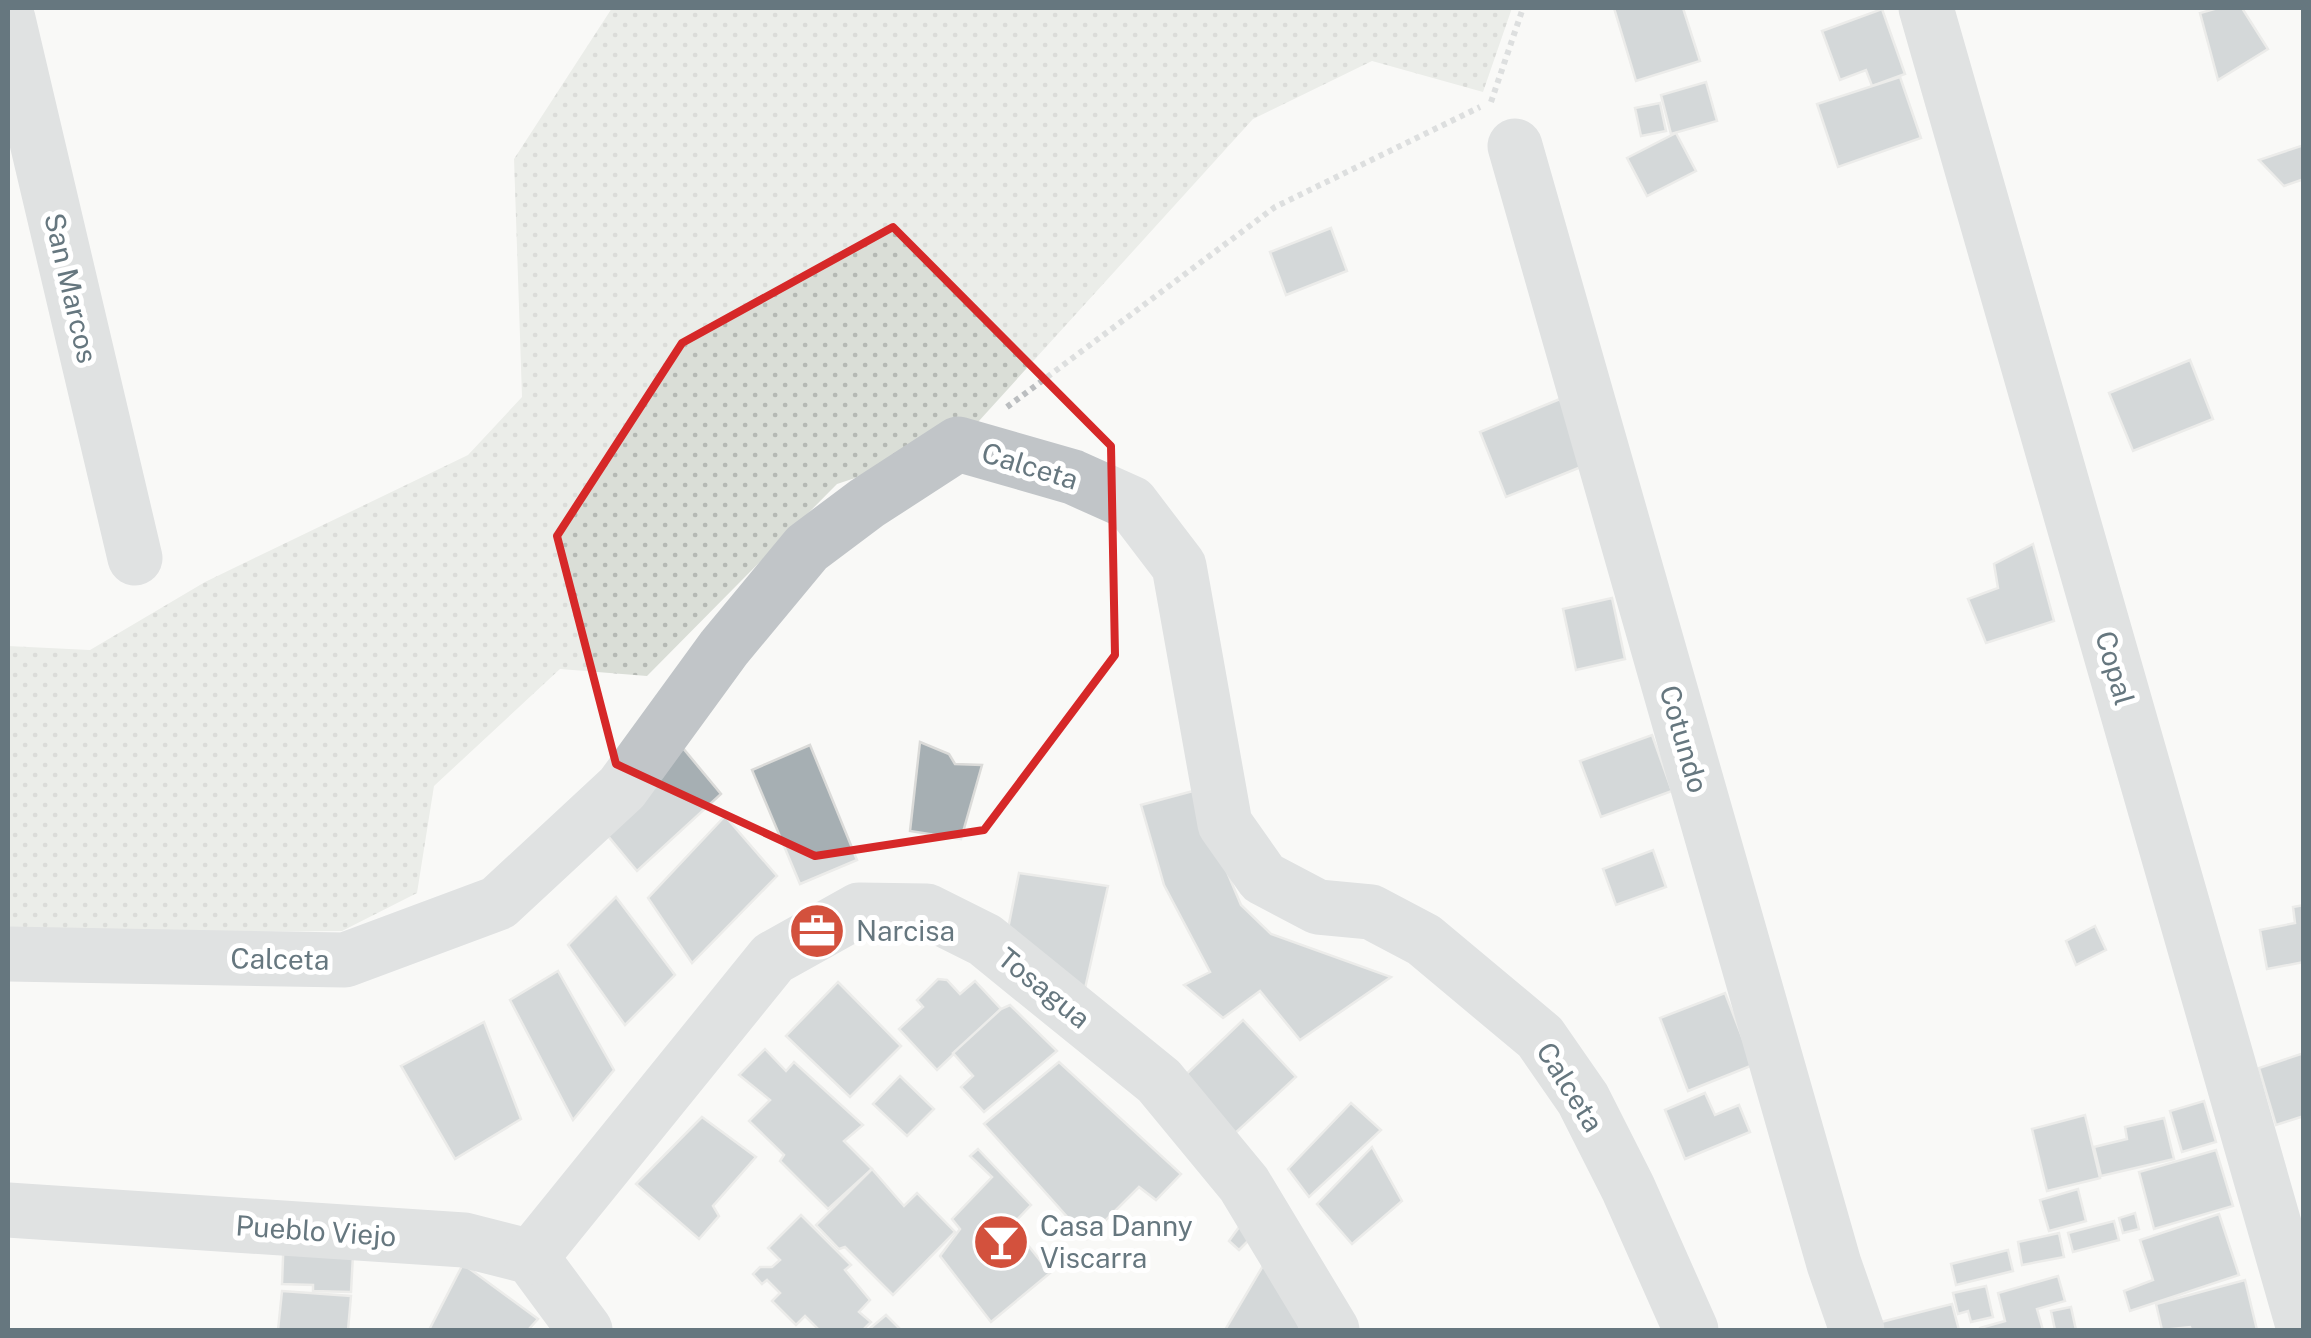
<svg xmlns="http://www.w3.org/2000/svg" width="2311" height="1338" viewBox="0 0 2311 1338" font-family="'Public Sans',sans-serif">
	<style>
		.grass { fill: url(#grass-dots) }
		.building { fill: #a6afb3; stroke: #dbdbd9; stroke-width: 2.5 }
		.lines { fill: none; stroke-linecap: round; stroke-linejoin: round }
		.path { stroke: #bbbec0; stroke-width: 6; stroke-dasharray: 5 5; stroke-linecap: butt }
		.street { stroke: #c1c5c8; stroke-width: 55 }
		.marked { fill: none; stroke: #d62828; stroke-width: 8; stroke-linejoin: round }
		.labels { text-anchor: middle; stroke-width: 10; stroke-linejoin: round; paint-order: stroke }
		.street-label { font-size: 28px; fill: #66777f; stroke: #fff }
		.poi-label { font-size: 28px; fill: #66777f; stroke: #fff; text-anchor: start }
	</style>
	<defs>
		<pattern id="grass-dots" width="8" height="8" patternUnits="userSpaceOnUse" patternTransform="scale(2.5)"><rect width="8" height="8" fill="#daded7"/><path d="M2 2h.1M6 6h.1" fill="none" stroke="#b5b9b4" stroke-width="1.8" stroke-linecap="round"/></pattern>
	</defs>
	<rect width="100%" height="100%" fill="#f9f9f7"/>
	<polygon class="grass" points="612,8 1512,8 1483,92 1372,61 1253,119 958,444 837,484 647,676 560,669 434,786 417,893 342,931 8,934 8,646 90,650 205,582 468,455 522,397 514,159"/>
	<g class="building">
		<polygon points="1614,8 1683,8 1700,61 1636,81"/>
		<polygon points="2218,8 2242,8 2268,49 2218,80 2200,13"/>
		<polygon points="1882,9 1905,74 1872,86 1866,70 1840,80 1822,31"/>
		<polygon points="1900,77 1921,138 1838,167 1817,104"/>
		<polygon points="1706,82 1717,121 1671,134 1661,95"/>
		<polygon points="1660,103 1666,131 1641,136 1635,108"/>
		<polygon points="1676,133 1696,171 1647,196 1627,158"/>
		<polygon points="2304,145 2304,179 2284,186 2259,160"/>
		<polygon points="1331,228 1347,271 1286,295 1270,252"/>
		<polygon points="2190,360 2213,419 2133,451 2109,393"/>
		<polygon points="1560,399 1586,465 1506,497 1480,432"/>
		<polygon points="2033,544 2054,621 1986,643 1968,599 1998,588 1994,564"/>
		<polygon points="1612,598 1625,659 1576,670 1563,609"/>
		<polygon points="653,712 721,794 637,871 579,801"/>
		<polygon points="1652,735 1672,791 1601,817 1580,761"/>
		<polygon points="920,742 949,754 955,764 982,765 961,839 910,831"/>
		<polygon points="810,745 857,860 800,884 752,770"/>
		<polygon points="1193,791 1241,905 1271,934 1391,977 1300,1040 1260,991 1223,1018 1184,985 1210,972 1164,885 1141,805"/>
		<polygon points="725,816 777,876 692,963 648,898"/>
		<polygon points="1653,850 1666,887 1616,905 1603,869"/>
		<polygon points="1019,873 1108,886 1084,993 1006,939"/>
		<polygon points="616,897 675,975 625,1025 568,945"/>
		<polygon points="2304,905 2304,962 2267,969 2260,930 2295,923 2293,907"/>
		<polygon points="2095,926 2106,950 2076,965 2066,941"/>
		<polygon points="558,971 614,1070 573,1120 510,1000"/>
		<polygon points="938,979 947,980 960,994 975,981 1001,1009 937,1070 899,1029 923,1007 917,1000"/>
		<polygon points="838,982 901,1046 850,1097 786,1036"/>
		<polygon points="1725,993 1753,1065 1688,1091 1660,1018"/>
		<polygon points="1010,1005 1057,1051 984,1112 961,1087 973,1076 953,1053 1001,1009"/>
		<polygon points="1243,1020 1296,1077 1231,1137 1179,1081"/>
		<polygon points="484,1022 521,1119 455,1159 401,1066"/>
		<polygon points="765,1049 786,1071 794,1062 863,1125 844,1141 872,1169 828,1209 780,1161 784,1155 749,1121 770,1100 739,1075"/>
		<polygon points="2304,1053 2304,1116 2276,1125 2259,1068"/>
		<polygon points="1059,1062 1181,1174 1156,1200 1139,1187 1087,1239 984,1124"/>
		<polygon points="900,1076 934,1109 907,1136 873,1104"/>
		<polygon points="1705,1093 1715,1115 1739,1105 1750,1132 1685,1159 1665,1110"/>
		<polygon points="2204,1101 2216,1142 2182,1152 2170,1111"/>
		<polygon points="1351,1103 1381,1130 1309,1197 1288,1169"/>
		<polygon points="2085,1115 2100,1178 2047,1191 2032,1129"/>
		<polygon points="702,1117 756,1157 713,1206 719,1216 699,1239 636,1184"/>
		<polygon points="2164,1118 2174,1159 2101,1176 2094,1147 2127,1139 2125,1127"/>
		<polygon points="1372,1147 1402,1201 1352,1244 1317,1204"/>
		<polygon points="978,1149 1031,1205 1012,1225 1050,1273 991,1322 940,1256 960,1229 952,1219 992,1177 970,1156"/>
		<polygon points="2216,1150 2233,1206 2154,1229 2139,1172"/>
		<polygon points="872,1169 904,1206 917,1193 955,1232 893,1295 845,1247 839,1249 816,1225"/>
		<polygon points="2078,1189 2086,1221 2049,1231 2040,1200"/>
		<polygon points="2135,1213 2139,1229 2123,1233 2119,1218"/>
		<polygon points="2219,1214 2239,1275 2130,1311 2124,1291 2153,1280 2140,1240"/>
		<polygon points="801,1215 851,1265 845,1270 870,1300 859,1312 871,1322 863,1330 819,1330 805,1316 796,1325 772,1301 780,1293 767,1280 762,1284 753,1274 760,1267 772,1267 780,1260 768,1248"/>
		<polygon points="1247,1216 1267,1222 1239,1250 1229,1241"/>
		<polygon points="2114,1221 2119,1240 2073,1252 2068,1233"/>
		<polygon points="284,1233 354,1236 351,1292 313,1291 313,1285 282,1284"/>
		<polygon points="2059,1233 2064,1257 2022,1265 2018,1242"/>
		<polygon points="2008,1250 2013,1271 1956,1285 1951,1264"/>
		<polygon points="1267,1259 1301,1330 1225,1330"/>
		<polygon points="463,1264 538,1319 528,1330 429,1330"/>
		<polygon points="2058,1276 2065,1301 2037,1309 2043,1330 1980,1330 1980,1328 2005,1321 1998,1293"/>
		<polygon points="2245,1280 2257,1330 2191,1330 2190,1327 2162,1330 2156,1304"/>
		<polygon points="1986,1286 1993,1317 1971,1322 1968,1311 1958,1314 1953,1293"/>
		<polygon points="282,1291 351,1296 348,1330 278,1330"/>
		<polygon points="1952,1304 1959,1330 1883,1330 1881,1322"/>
		<polygon points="2071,1307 2076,1330 2055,1330 2051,1311"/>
		<polygon points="886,1315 901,1330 868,1330"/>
	</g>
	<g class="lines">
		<g class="path">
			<polyline points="1491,102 1523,8"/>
			<polyline points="1007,407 1275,207 1480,107"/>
		</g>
		<g class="street">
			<polyline points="1926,8 2304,1329"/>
			<polyline points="8,19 135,558"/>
			<polyline points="1515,146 1834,1264 1857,1330"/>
			<polyline points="8,954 345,960 498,903 622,788 724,648 807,548 867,503 958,444 1073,477 1131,503 1179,566 1225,824 1263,878 1318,907 1371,912 1424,940 1540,1037 1583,1099 1628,1188 1691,1330"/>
			<polyline points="8,1210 464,1240 531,1257 585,1330"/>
			<polyline points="531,1257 773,958 859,910 927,911 985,940 1159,1081 1244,1184 1332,1330"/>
		</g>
	</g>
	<path d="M0 0H2311V1338H0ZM893 227 1111 446 1115 655 984 830 815 856 616 764 557 536 682 343Z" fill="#f9f9f7" fill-opacity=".55" fill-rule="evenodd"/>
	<path class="marked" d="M893 227 1111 446 1115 655 984 830 815 856 616 764 557 536 682 343Z"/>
	<defs>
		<g id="office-disc" transform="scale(2.875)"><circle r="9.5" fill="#d3513d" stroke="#fff"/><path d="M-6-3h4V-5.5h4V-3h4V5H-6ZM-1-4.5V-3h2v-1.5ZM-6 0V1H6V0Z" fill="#fff"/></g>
		<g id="bar-disc" transform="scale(2.875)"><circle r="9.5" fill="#d3513d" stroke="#fff"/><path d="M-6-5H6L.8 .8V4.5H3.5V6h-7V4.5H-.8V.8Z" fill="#fff"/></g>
	</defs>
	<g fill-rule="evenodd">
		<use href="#office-disc" x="817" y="931"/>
		<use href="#bar-disc" x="1001" y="1242"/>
	</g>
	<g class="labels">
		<g class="street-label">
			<text transform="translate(71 288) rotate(77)" y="10">San Marcos</text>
			<text transform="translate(1030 466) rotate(17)" y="10">Calceta</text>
			<text transform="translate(2115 668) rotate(74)" y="10">Copal</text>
			<text transform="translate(1684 739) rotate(74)" y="10">Cotundo</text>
			<text transform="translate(280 959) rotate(1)" y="10">Calceta</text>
			<text transform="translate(1044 988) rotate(39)" y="10">Tosagua</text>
			<text transform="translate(1570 1087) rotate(58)" y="10">Calceta</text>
			<text transform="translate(316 1231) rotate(4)" y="10">Pueblo Viejo</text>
		</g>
		<g class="poi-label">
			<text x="856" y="941">Narcisa</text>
			<text x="1040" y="1236">Casa Danny<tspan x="1040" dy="32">Viscarra</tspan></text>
		</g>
	</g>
	<rect width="2311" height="1338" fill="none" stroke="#66777f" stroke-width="20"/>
</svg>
